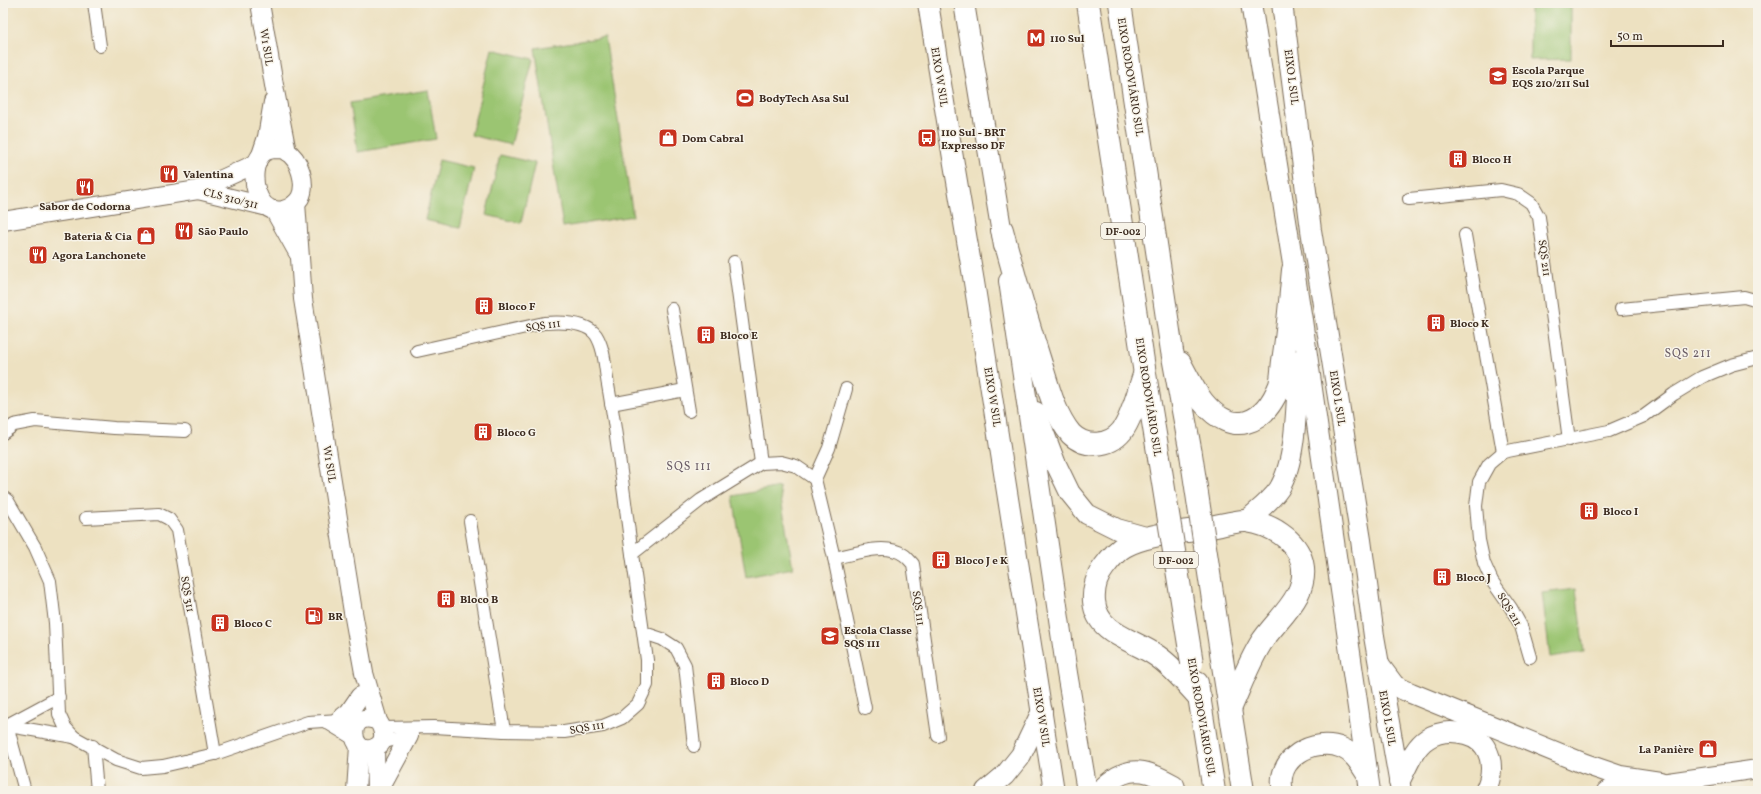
<svg xmlns="http://www.w3.org/2000/svg" width="1761" height="794" viewBox="0 0 1761 794" font-family="Vollkorn,serif">
	<style>
		.green { fill: #9bc572; stroke: #6b7848 }
		.lines { fill: none; stroke-linecap: round; stroke-linejoin: round }
		.street-casing { stroke: #796a57; stroke-width: 14 }
		.secondary-casing { stroke: #796a57; stroke-width: 20 }
		.primary-casing { stroke: #796a57; stroke-width: 22 }
		.highway-casing { stroke: #796a57; stroke-width: 24 }
		.street { stroke: #fff; stroke-width: 12 }
		.secondary { stroke: #fff; stroke-width: 18 }
		.primary { stroke: #fff; stroke-width: 20 }
		.highway { stroke: #fff; stroke-width: 22 }
		.highway-bridge-casing { stroke: #796a57; stroke-width: 24; stroke-linecap: butt }
		.highway-bridge { stroke: #fff; stroke-width: 22 }
		.labels { text-anchor: middle; stroke-width: 3; stroke-linejoin: round; paint-order: stroke }
		.shield { fill: #f7f3e8; stroke: #73665b; stroke-width: 1 }
		.shield-label { font-size: 10px; font-weight: bold; fill: #3b2a1e }
		.poi-label { font-size: 11px; font-weight: bold; fill: #3b2a1e; stroke: #f7f3e8; text-anchor: start }
		.street-label { font-size: 11px; fill: #3b2a1e; stroke: #f7f3e8 }
		.neighbourhood-label { font-size: 12px; letter-spacing: 1px; fill: #6a5c65; stroke: #f7f3e8 }
	</style>
	<rect width="100%" height="100%" fill="#f7f3e8"/>
	<filter id="ink" filterUnits="userSpaceOnUse"><feTurbulence type="fractalNoise" baseFrequency=".025" numOctaves="2"/><feDisplacementMap in="SourceGraphic" scale="8" xChannelSelector="R" yChannelSelector="G"/><feConvolveMatrix kernelMatrix="1 2 1 2 8 2 1 2 1" color-interpolation-filters="sRGB"/></filter>
	<filter id="wash" filterUnits="userSpaceOnUse"><feTurbulence type="fractalNoise" baseFrequency=".012" numOctaves="4" result="noise"/><feDisplacementMap in="SourceGraphic" scale="16" xChannelSelector="R" yChannelSelector="G"/><feGaussianBlur stdDeviation="0.9" result="paint"/><feColorMatrix in="noise" values="0 0 0 0 0 0 0 0 0 0 0 0 0 0 0 0 0 1.4 0 .05"/><feComposite in="paint" operator="in"/></filter>
	<g filter="url(#wash)">
		<rect width="100%" height="100%" fill="#ede1c1"/>
		<g class="green">
			<polygon points="1530,3 1571,3 1571,59 1530,60"/>
			<polygon points="605,37 633,216 563,227 535,48"/>
			<polygon points="492,49 533,59 511,145 471,135"/>
			<polygon points="428,90 436,139 358,152 350,103"/>
			<polygon points="500,155 535,163 521,223 486,215"/>
			<polygon points="439,160 474,168 460,228 425,220"/>
			<polygon points="779,487 793,568 746,577 733,496"/>
			<polygon points="1576,589 1584,652 1550,657 1542,593"/>
		</g>
	</g>
	<g filter="url(#ink)">
		<g class="lines">
			<g class="street-casing">
				<g id="street">
					<polyline points="94,3 100,46"/>
					<polyline points="1409,199 1501,190 1518,194 1531,203 1539,217 1569,440"/>
					<polyline points="1465,235 1503,452"/>
					<polyline points="734,262 761,463"/>
					<polyline points="672,309 689,411"/>
					<polyline points="1621,309 1744,297 1758,301"/>
					<path d="M417 351 544 323C558 322 586 321 596 335 605 349 605 369 608 385 618 441 624 498 632 554"/>
					<polyline points="611,404 685,390"/>
					<polyline points="3,433 14,425 35,421 114,428 185,431"/>
					<polyline points="3,497 8,501 35,547 50,581 55,623 59,714 65,727 74,737 116,760 141,768 163,766 215,754 308,722 339,720 347,722"/>
					<polyline points="86,518 159,514 169,519 177,530 215,754"/>
					<polyline points="470,521 504,731"/>
					<polyline points="834,558 815,479 829,448 846,389"/>
					<polyline points="644,633 662,639 676,648 685,665 694,746"/>
					<polyline points="1530,657 1521,626 1511,608 1492,581 1484,563 1479,540 1476,506 1479,482 1489,464 1503,452 1609,431 1644,416 1674,394 1702,377 1731,365 1758,358"/>
					<path d="M865 708 834 558C855 554 885 542 904 555 907 557 910 561 913 564L938 736"/>
					<polyline points="326,722 354,739"/>
					<polyline points="3,725 74,737"/>
					<polyline points="7,725 25,791"/>
					<polyline points="7,725 59,697"/>
					<polyline points="383,728 434,727 504,731 564,732 603,726 622,718 638,704 647,685 647,660 632,554 701,500 761,463 781,462 796,466 815,479"/>
					<polyline points="381,743 412,735"/>
					<polyline points="93,746 97,791"/>
				</g>
			</g>
			<g class="secondary-casing">
				<g id="secondary">
					<polyline points="260,3 275,91 287,152"/>
					<path d="M274 149C278 149 283 149 286 151 300 159 307 184 300 198 296 204 291 208 283 210 256 216 247 172 261 155 264 151 269 150 274 149Z"/>
					<polyline points="261,155 267,137 273,102"/>
					<polyline points="198,190 264,206"/>
					<path d="M296 203 303 299 353 612 364 673 378 721C384 730 387 743 374 748 349 758 345 707 378 721"/>
					<polyline points="274,210 298,253"/>
					<polyline points="3,221 198,190 257,163"/>
					<polyline points="339,720 349,712 360,696"/>
					<polyline points="375,748 376,791"/>
					<polyline points="356,791 359,746"/>
					<polyline points="379,791 409,736"/>
					<polyline points="1606,791 1758,769"/>
				</g>
			</g>
			<g class="primary-casing">
				<g id="primary">
					<polyline points="928,3 952,152 974,282 1054,791"/>
					<polyline points="964,3 1004,246"/>
					<polyline points="1251,3 1302,320 1370,791"/>
					<polyline points="1282,3 1311,230 1361,540 1374,636 1401,791"/>
					<polyline points="1009,281 1067,673 1087,791"/>
					<polyline points="1036,412 1055,462 1070,493 1087,514 1117,529 1149,538"/>
					<path d="M1246 521C1257 511 1271 501 1279 489 1298 458 1296 397 1299 360"/>
					<polyline points="1380,666 1395,686 1411,693 1585,764 1620,776 1660,782"/>
					<path d="M1399 782C1407 768 1413 748 1427 739 1443 728 1474 730 1485 747 1494 761 1492 778 1485 791"/>
					<polyline points="986,791 1005,775 1021,755 1042,711"/>
					<path d="M1100 791C1103 787 1107 784 1111 781 1133 763 1153 773 1174 785L1176 791"/>
					<path d="M1283 791C1274 759 1314 736 1342 748 1354 753 1360 764 1367 775"/>
				</g>
			</g>
			<g class="highway-casing">
				<g id="highway">
					<polyline points="1088,3 1145,374 1159,458"/>
					<polyline points="1120,3 1172,351 1191,454"/>
					<path d="M1002 230C1014 275 1027 320 1041 364 1048 387 1055 415 1071 434 1085 448 1109 447 1122 431 1132 418 1138 392 1144 375"/>
					<path d="M1180 363C1187 376 1194 391 1203 402 1233 438 1264 425 1280 385 1282 377 1282 368 1283 361 1288 330 1290 300 1293 270"/>
					<polyline points="1222,659 1243,791"/>
					<polyline points="1197,683 1214,791"/>
					<path d="M1200 698C1186 683 1173 667 1157 656 1134 639 1097 635 1094 601 1093 589 1097 576 1104 567 1110 559 1117 550 1125 546 1146 534 1179 533 1202 529 1213 527 1237 520 1247 521 1270 524 1296 539 1302 562 1310 596 1277 618 1261 643 1248 664 1240 687 1230 709"/>
				</g>
			</g>
			<use href="#street" class="street"/>
			<use href="#secondary" class="secondary"/>
			<use href="#primary" class="primary"/>
			<use href="#highway" class="highway"/>
			<g class="highway-bridge-casing">
				<g id="highway-bridge">
					<polyline points="1191,454 1222,659"/>
					<polyline points="1159,458 1192,663"/>
				</g>
			</g>
			<use href="#highway-bridge" class="highway-bridge"/>
		</g>
	</g>
	<defs>
		<g id="metro-square" transform="scale(1)"><rect x="-9" y="-9" width="18" height="18" rx="4" fill="#c8321e" stroke="#f7f3e8"/><path d="M-5.5 5V-5H-3L0 0L3-5H5.5V5H3V-.5L0 4L-3-.5V5Z" fill="#fff"/></g>
		<g id="school-square" transform="scale(1)"><rect x="-9" y="-9" width="18" height="18" rx="4" fill="#c8321e" stroke="#f7f3e8"/><path d="M0-5L7-2L0 1L-7-2ZM-4 1L0 2.5L4 1V4Q0 6-4 4Z" fill="#fff"/></g>
		<g id="stadium-square" transform="scale(1)"><rect x="-9" y="-9" width="18" height="18" rx="4" fill="#c8321e" stroke="#f7f3e8"/><path d="M0-5a6.5 5 0 1 0 0 10a6.5 5 0 1 0 0-10ZM-3.5-1.8h7v3.6h-7Z" fill="#fff"/></g>
		<g id="shop-square" transform="scale(1)"><rect x="-9" y="-9" width="18" height="18" rx="4" fill="#c8321e" stroke="#f7f3e8"/><path d="M-5-2.5h2.3a2.7 3.5 0 0 1 5.4 0H5L5.5 6h-11ZM-1.5-2.5h3a1.5 2.3 0 0 0-3 0Z" fill="#fff"/></g>
		<g id="bus-square" transform="scale(1)"><rect x="-9" y="-9" width="18" height="18" rx="4" fill="#c8321e" stroke="#f7f3e8"/><path d="M-5-6H5V4H4V6H2V4H-2V6H-4V4H-5ZM-3.5-4V0h7V-4ZM-3.5 1.2v1.5H-2V1.2ZM2 1.2v1.5H3.5V1.2Z" fill="#fff"/></g>
		<g id="building-square" transform="scale(1)"><rect x="-9" y="-9" width="18" height="18" rx="4" fill="#c8321e" stroke="#f7f3e8"/><path d="M-4-6H4V6H1V3H-1V6H-4ZM-2.5-4.3h1.7v1.8h-1.7ZM.8-4.3h1.7v1.8H.8ZM-2.5-1h1.7V.8h-1.7ZM.8-1h1.7V.8H.8Z" fill="#fff"/></g>
		<g id="restaurant-square" transform="scale(1)"><rect x="-9" y="-9" width="18" height="18" rx="4" fill="#c8321e" stroke="#f7f3e8"/><path d="M-5-6h1v4h1v-4h1v4h1v-4h1v5L-1.5 .5V6h-2V.5L-5-1ZM5-6V6H3V1.5H1.5Q1.5-4 5-6Z" fill="#fff"/></g>
		<g id="fuel-square" transform="scale(1)"><rect x="-9" y="-9" width="18" height="18" rx="4" fill="#c8321e" stroke="#f7f3e8"/><path d="M-5.5-6h7V0h2V4h1.3V-2.5L3-4.5l.8-.8L6-3V5H2.5V1h-1V6h-7ZM-4.2-4.7v3.2H.2V-4.7Z" fill="#fff"/></g>
	</defs>
	<g fill-rule="evenodd">
		<use href="#metro-square" x="1036" y="38"/>
		<use href="#school-square" x="1498" y="76"/>
		<use href="#stadium-square" x="745" y="98"/>
		<use href="#shop-square" x="668" y="138"/>
		<use href="#bus-square" x="927" y="138"/>
		<use href="#building-square" x="1458" y="159"/>
		<use href="#restaurant-square" x="169" y="174"/>
		<use href="#restaurant-square" x="85" y="187"/>
		<use href="#restaurant-square" x="184" y="231"/>
		<use href="#shop-square" x="146" y="236"/>
		<use href="#restaurant-square" x="38" y="255"/>
		<use href="#building-square" x="484" y="306"/>
		<use href="#building-square" x="1436" y="323"/>
		<use href="#building-square" x="706" y="335"/>
		<use href="#building-square" x="483" y="432"/>
		<use href="#building-square" x="1589" y="511"/>
		<use href="#building-square" x="941" y="560"/>
		<use href="#building-square" x="1442" y="577"/>
		<use href="#building-square" x="446" y="599"/>
		<use href="#fuel-square" x="314" y="616"/>
		<use href="#building-square" x="220" y="623"/>
		<use href="#school-square" x="830" y="636"/>
		<use href="#building-square" x="716" y="681"/>
		<use href="#shop-square" x="1708" y="749"/>
	</g>
	<g class="labels">
		<g class="shield">
			<rect x="1101" y="223" width="44" height="16" rx="3"/>
			<rect x="1154" y="552" width="44" height="16" rx="3"/>
		</g>
		<g class="shield-label">
			<text x="1123" y="235">DF-002</text>
			<text x="1176" y="564">DF-002</text>
		</g>
		<g class="poi-label">
			<text x="1050" y="42">110 Sul</text>
			<text x="1512" y="74">Escola Parque<tspan x="1512" dy="13">EQS 210/211 Sul</tspan></text>
			<text x="759" y="102">BodyTech Asa Sul</text>
			<text x="941" y="136">110 Sul - BRT<tspan x="941" dy="13">Expresso DF</tspan></text>
			<text x="682" y="142">Dom Cabral</text>
			<text x="1472" y="163">Bloco H</text>
			<text x="183" y="178">Valentina</text>
			<text x="85" y="210" text-anchor="middle">Sabor de Codorna</text>
			<text x="198" y="235">São Paulo</text>
			<text x="132" y="240" text-anchor="end">Bateria &amp; Cia</text>
			<text x="52" y="259">Agora Lanchonete</text>
			<text x="498" y="310">Bloco F</text>
			<text x="1450" y="327">Bloco K</text>
			<text x="720" y="339">Bloco E</text>
			<text x="497" y="436">Bloco G</text>
			<text x="1603" y="515">Bloco I</text>
			<text x="955" y="564">Bloco J e K</text>
			<text x="1456" y="581">Bloco J</text>
			<text x="460" y="603">Bloco B</text>
			<text x="328" y="620">BR</text>
			<text x="234" y="627">Bloco C</text>
			<text x="844" y="634">Escola Classe<tspan x="844" dy="13">SQS 111</tspan></text>
			<text x="730" y="685">Bloco D</text>
			<text x="1694" y="753" text-anchor="end">La Panière</text>
		</g>
		<g class="street-label">
			<text transform="translate(267 47) rotate(81)" y="4">W1 SUL</text>
			<text transform="translate(940 77) rotate(81)" y="4">EIXO W SUL</text>
			<text transform="translate(1131 77) rotate(81)" y="4">EIXO RODOVIÁRIO SUL</text>
			<text transform="translate(1292 77) rotate(83)" y="4">EIXO L SUL</text>
			<text transform="translate(231 198) rotate(14)" y="4">CLS 310/311</text>
			<text transform="translate(1545 258) rotate(82)" y="4">SQS 211</text>
			<text transform="translate(543 325) rotate(-8)" y="4">SQS 111</text>
			<text transform="translate(993 397) rotate(81)" y="4">EIXO W SUL</text>
			<text transform="translate(1149 397) rotate(81)" y="4">EIXO RODOVIÁRIO SUL</text>
			<text transform="translate(1338 398) rotate(81)" y="4">EIXO L SUL</text>
			<text transform="translate(330 464) rotate(81)" y="4">W1 SUL</text>
			<text transform="translate(188 594) rotate(80)" y="4">SQS 311</text>
			<text transform="translate(919 608) rotate(82)" y="4">SQS 111</text>
			<text transform="translate(1510 609) rotate(59)" y="4">SQS 211</text>
			<text transform="translate(1042 717) rotate(81)" y="4">EIXO W SUL</text>
			<text transform="translate(1202 717) rotate(80)" y="4">EIXO RODOVIÁRIO SUL</text>
			<text transform="translate(1388 718) rotate(80)" y="4">EIXO L SUL</text>
			<text transform="translate(587 727) rotate(-10)" y="4">SQS 111</text>
		</g>
		<g class="neighbourhood-label">
			<text x="1688" y="357">SQS 211</text>
			<text x="689" y="470">SQS 111</text>
		</g>
	</g>
	<rect width="1761" height="794" fill="none" stroke="#f7f3e8" stroke-width="16"/>
	<path d="M1611 40v6h112v-6" fill="none" stroke="#3b2a1e" stroke-width="2"/>
	<text x="1617" y="40" font-size="12" fill="#3b2a1e" stroke="#f7f3e8" stroke-width="3" paint-order="stroke">50 m</text>
</svg>
